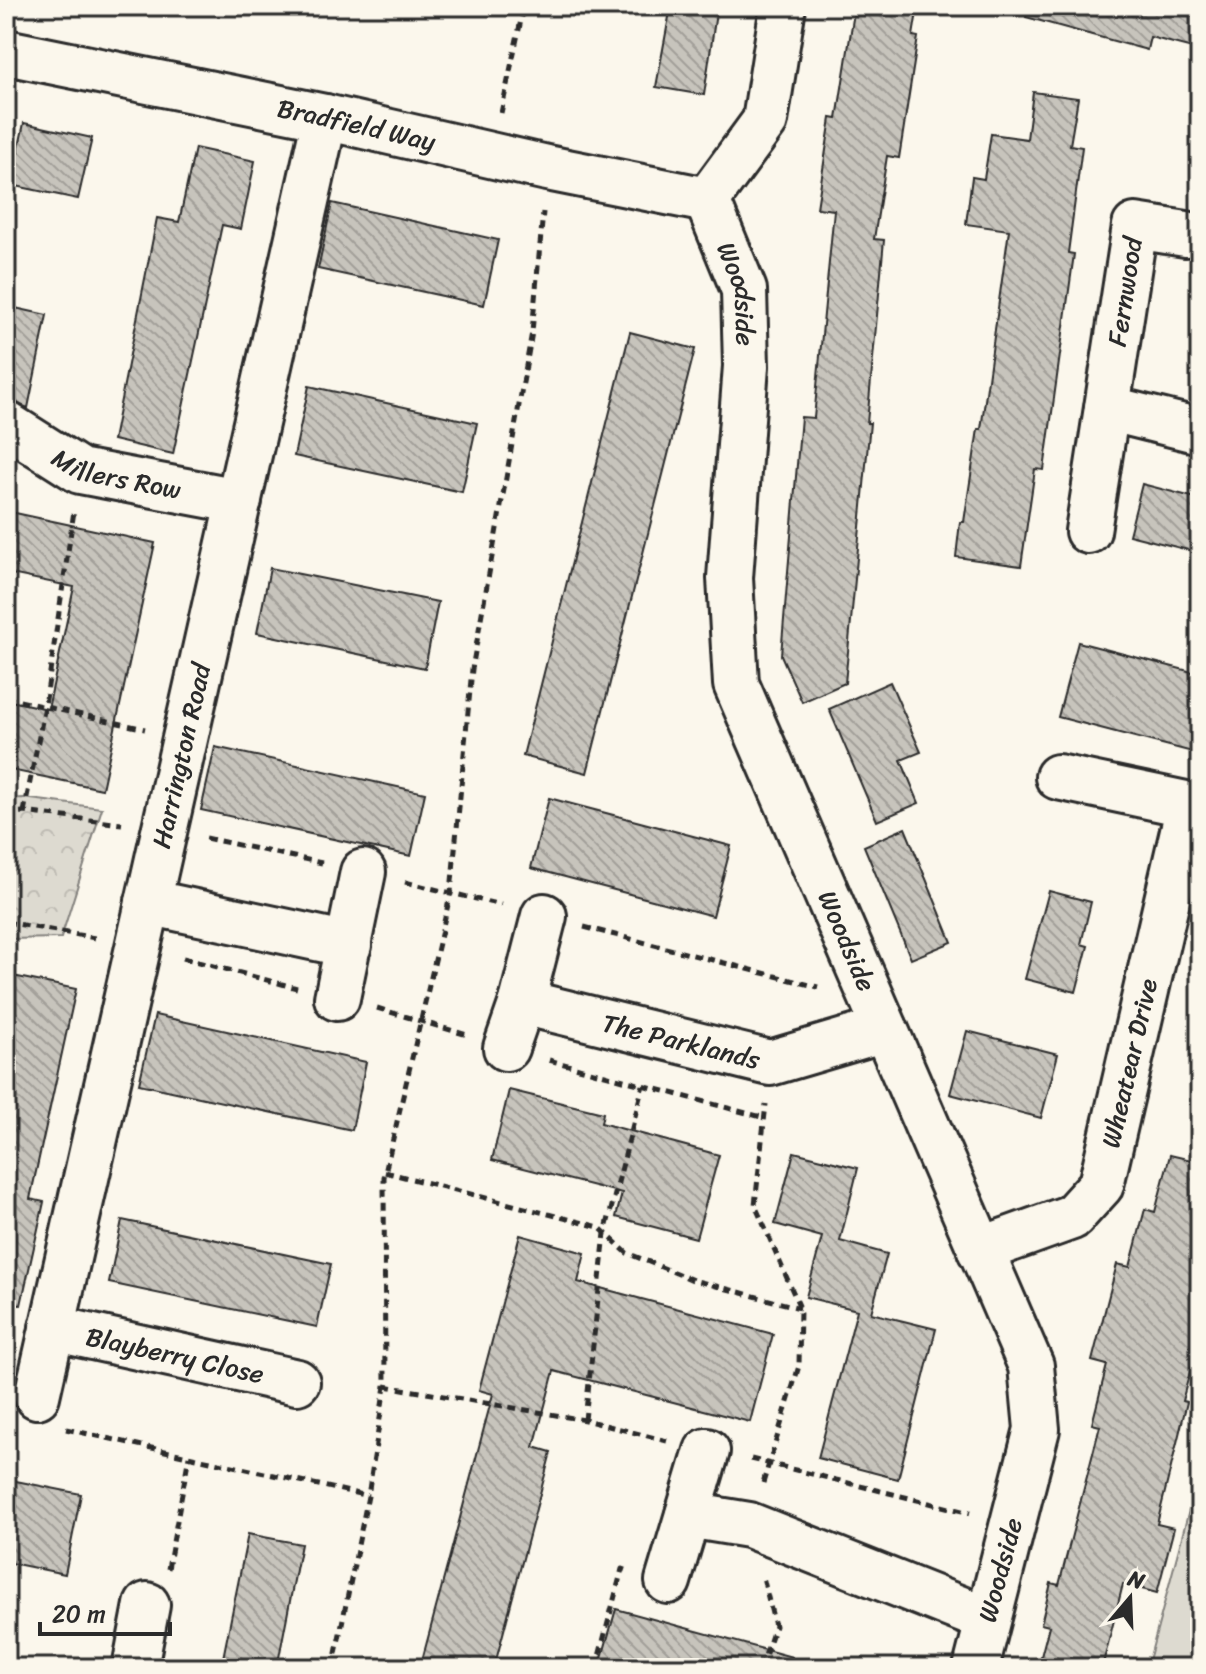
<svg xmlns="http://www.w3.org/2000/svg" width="1206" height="1674" viewBox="0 0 1206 1674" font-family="Sriracha,sans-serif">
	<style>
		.grass { fill: #dddad0; stroke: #84827e; stroke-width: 2 }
		.forest { fill: url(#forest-crowns); stroke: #84827e; stroke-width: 2 }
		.building { fill: url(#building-back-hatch); stroke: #2b2b2b; stroke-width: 2 }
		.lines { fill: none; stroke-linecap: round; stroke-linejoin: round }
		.minor-casing { stroke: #2b2b2b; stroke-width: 50 }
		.path { stroke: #2b2b2b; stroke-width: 5; stroke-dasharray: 8 6; stroke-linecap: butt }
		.minor { stroke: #fbf7ec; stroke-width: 44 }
		.labels { text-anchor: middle; stroke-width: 8; stroke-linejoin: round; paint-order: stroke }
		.street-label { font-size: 26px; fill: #2b2b2b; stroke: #fbf7ec }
	</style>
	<defs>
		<pattern id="forest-crowns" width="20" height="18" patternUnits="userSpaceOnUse" patternTransform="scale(2)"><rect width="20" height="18" fill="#dddad0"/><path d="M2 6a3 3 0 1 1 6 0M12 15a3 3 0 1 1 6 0" fill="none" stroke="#bebbb3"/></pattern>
		<pattern id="building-back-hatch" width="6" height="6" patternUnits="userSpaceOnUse" patternTransform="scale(2)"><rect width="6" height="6" fill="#c7c4bc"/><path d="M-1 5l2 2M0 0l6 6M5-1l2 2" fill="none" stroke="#a29f99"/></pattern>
	</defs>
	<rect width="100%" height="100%" fill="#fbf7ec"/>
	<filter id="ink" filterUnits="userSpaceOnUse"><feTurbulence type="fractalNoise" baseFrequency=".0125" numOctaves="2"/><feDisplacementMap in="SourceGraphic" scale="16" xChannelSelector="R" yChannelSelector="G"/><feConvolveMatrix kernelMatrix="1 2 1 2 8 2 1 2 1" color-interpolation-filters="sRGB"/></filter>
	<g filter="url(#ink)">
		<polygon class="grass" points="1200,1469 1200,1668 1147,1668"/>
		<polygon class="forest" points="23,798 102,808 61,938 6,939 6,799"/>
		<g class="building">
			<polygon points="671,6 717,6 704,95 656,87"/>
			<polygon points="855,6 918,6 913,36 918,37 899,158 887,156 874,239 884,240 867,423 870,423 845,683 802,702 781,655 801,417 814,418 834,210 817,208 831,118 837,119"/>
			<polygon points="1028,6 1200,6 1200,50 1150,37 1147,50 1026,17"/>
			<polygon points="1033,92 1078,98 1070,145 1082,147 1068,253 1074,254 1044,470 1035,469 1021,566 956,557 960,522 964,522 978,429 981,429 1009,230 966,224 972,177 984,179 991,134 1027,139"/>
			<polygon points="24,123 92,138 78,199 11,185"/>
			<polygon points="195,148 255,161 241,229 222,225 173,454 113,440 157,218 179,222"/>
			<polygon points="332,203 498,240 484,305 318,269"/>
			<polygon points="6,306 47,315 28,408 6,399"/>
			<polygon points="630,332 695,349 587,773 523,756"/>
			<polygon points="309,386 477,423 462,492 294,456"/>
			<polygon points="1142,484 1200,499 1200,553 1129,535"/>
			<polygon points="6,511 155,543 102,789 6,769 6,700 48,709 74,587 6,573"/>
			<polygon points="270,568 438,602 425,668 257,633"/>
			<polygon points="1078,642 1200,674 1200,754 1058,717"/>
			<polygon points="890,682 921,752 901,760 919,803 877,821 829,709"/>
			<polygon points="215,747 425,793 411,856 201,810"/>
			<polygon points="549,798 731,846 713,916 531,868"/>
			<polygon points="905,828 952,942 911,959 864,846"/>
			<polygon points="1049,891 1091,902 1081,944 1088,946 1076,992 1025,979"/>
			<polygon points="13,976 76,989 30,1199 44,1202 21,1305 6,1304 6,1009"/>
			<polygon points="155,1015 366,1062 352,1130 139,1084"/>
			<polygon points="967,1031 1058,1054 1041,1118 950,1094"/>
			<polygon points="509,1090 603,1113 601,1123 719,1155 696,1238 616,1217 622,1193 492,1160"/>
			<polygon points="794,1152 858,1168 840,1241 887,1254 871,1313 936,1329 898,1479 818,1458 857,1310 806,1297 822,1237 775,1224"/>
			<polygon points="1170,1155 1200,1162 1200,1336 1182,1401 1187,1402 1157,1524 1174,1528 1157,1593 1123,1584 1102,1668 1038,1668 1049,1626 1041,1624 1051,1583 1059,1585 1100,1426 1092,1424 1107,1365 1092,1361 1117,1264 1130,1267 1145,1209 1155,1212"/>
			<polygon points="122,1220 331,1264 317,1327 109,1283"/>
			<polygon points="520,1235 585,1253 578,1282 773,1334 750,1422 554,1371 534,1447 551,1452 494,1668 420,1668 493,1394 479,1390"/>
			<polygon points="6,1479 81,1494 65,1574 6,1562"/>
			<polygon points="248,1534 301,1544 277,1668 221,1668"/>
			<polygon points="616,1609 792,1657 791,1668 599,1668"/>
		</g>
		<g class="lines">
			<g class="minor-casing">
				<g id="minor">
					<path id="s1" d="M6 52 325 117 547 168 707 200"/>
					<path id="s2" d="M707 200 744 290 746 366 730 578 736 684 1031 1366 1037 1429 976 1668"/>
					<polyline points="707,200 765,121 783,6"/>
					<polyline points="1107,408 1200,431"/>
					<path id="s3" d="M6 424 80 471 239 501"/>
					<path id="s4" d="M1088 531 1135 226 1186 234"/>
					<polyline points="1058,777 1200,807"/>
					<polyline points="148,902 349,945"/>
					<polyline points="337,998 363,872"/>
					<path id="s5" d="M522 1002 770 1063 885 1029"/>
					<polyline points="506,1048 522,1002 544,916"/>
					<path id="s6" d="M980 1250 1072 1217 1101 1185 1189 805"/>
					<path id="s7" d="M52 1328 297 1382"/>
					<path id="s8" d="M37 1396 325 117"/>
					<polyline points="688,1515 749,1525 986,1619"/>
					<polyline points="668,1581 707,1451"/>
					<polyline points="135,1668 147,1605"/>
				</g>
			</g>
			<g class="path">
				<polyline points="501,113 524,6"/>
				<polyline points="6,698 145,729"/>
				<polyline points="24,812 45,706 74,511"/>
				<polyline points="6,813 24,812 122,824"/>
				<polyline points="206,838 322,863"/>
				<polyline points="405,882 501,905"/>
				<polyline points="6,922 95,938"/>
				<polyline points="584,927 818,987"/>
				<polyline points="183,958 297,988"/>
				<polyline points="377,1008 467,1035"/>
				<polyline points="549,1060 765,1118"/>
				<polyline points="385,1172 599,1227 627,1253 693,1280 800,1308"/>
				<polyline points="385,1386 585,1420 667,1441"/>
				<polyline points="585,1420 605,1233 643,1085"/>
				<polyline points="66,1429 368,1496"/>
				<polyline points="751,1459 970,1513"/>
				<polyline points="763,1483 799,1366 800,1308 755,1205 766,1104"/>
				<polyline points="168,1569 189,1456"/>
				<polyline points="333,1668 368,1496 385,1386 384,1177 451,892 472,669 532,332 543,212"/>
				<polyline points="596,1668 622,1569 625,1570"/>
				<polyline points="761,1668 775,1626 763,1577"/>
			</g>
			<use href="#minor" class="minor"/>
		</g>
	</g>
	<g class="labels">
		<g class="street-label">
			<text dy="9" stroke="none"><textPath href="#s1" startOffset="358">Bradfield Way</textPath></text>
			<text dy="9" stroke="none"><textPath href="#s4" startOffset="242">Fernwood</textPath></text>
			<text dy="9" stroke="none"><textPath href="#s2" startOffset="100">Woodside</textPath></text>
			<text dy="9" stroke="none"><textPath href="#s3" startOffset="124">Millers Row</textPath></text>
			<text dy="9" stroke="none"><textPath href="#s8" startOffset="656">Harrington Road</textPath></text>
			<text dy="9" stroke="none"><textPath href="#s2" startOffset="772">Woodside</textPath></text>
			<text dy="9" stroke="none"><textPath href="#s5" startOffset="164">The Parklands</textPath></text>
			<text dy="9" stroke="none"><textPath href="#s6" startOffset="266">Wheatear Drive</textPath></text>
			<text dy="9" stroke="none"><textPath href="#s7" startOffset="126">Blayberry Close</textPath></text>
			<text transform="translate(1000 1570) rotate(-75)" y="9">Woodside</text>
		</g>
	</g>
	<rect width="1206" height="1674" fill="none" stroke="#fbf7ec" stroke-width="32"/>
	<rect x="16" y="16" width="1174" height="1642" fill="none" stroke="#2b2b2b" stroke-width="3" filter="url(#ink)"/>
	<g transform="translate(1130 1598) rotate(19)" stroke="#fbf7ec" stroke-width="6" paint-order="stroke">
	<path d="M0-6L14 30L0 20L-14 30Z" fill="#2b2b2b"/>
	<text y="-12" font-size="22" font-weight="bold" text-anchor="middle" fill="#2b2b2b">N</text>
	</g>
	<path d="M40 1622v12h130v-12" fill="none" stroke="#2b2b2b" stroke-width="4"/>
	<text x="52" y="1622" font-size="24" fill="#2b2b2b" stroke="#fbf7ec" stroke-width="6" paint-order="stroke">20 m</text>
</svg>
